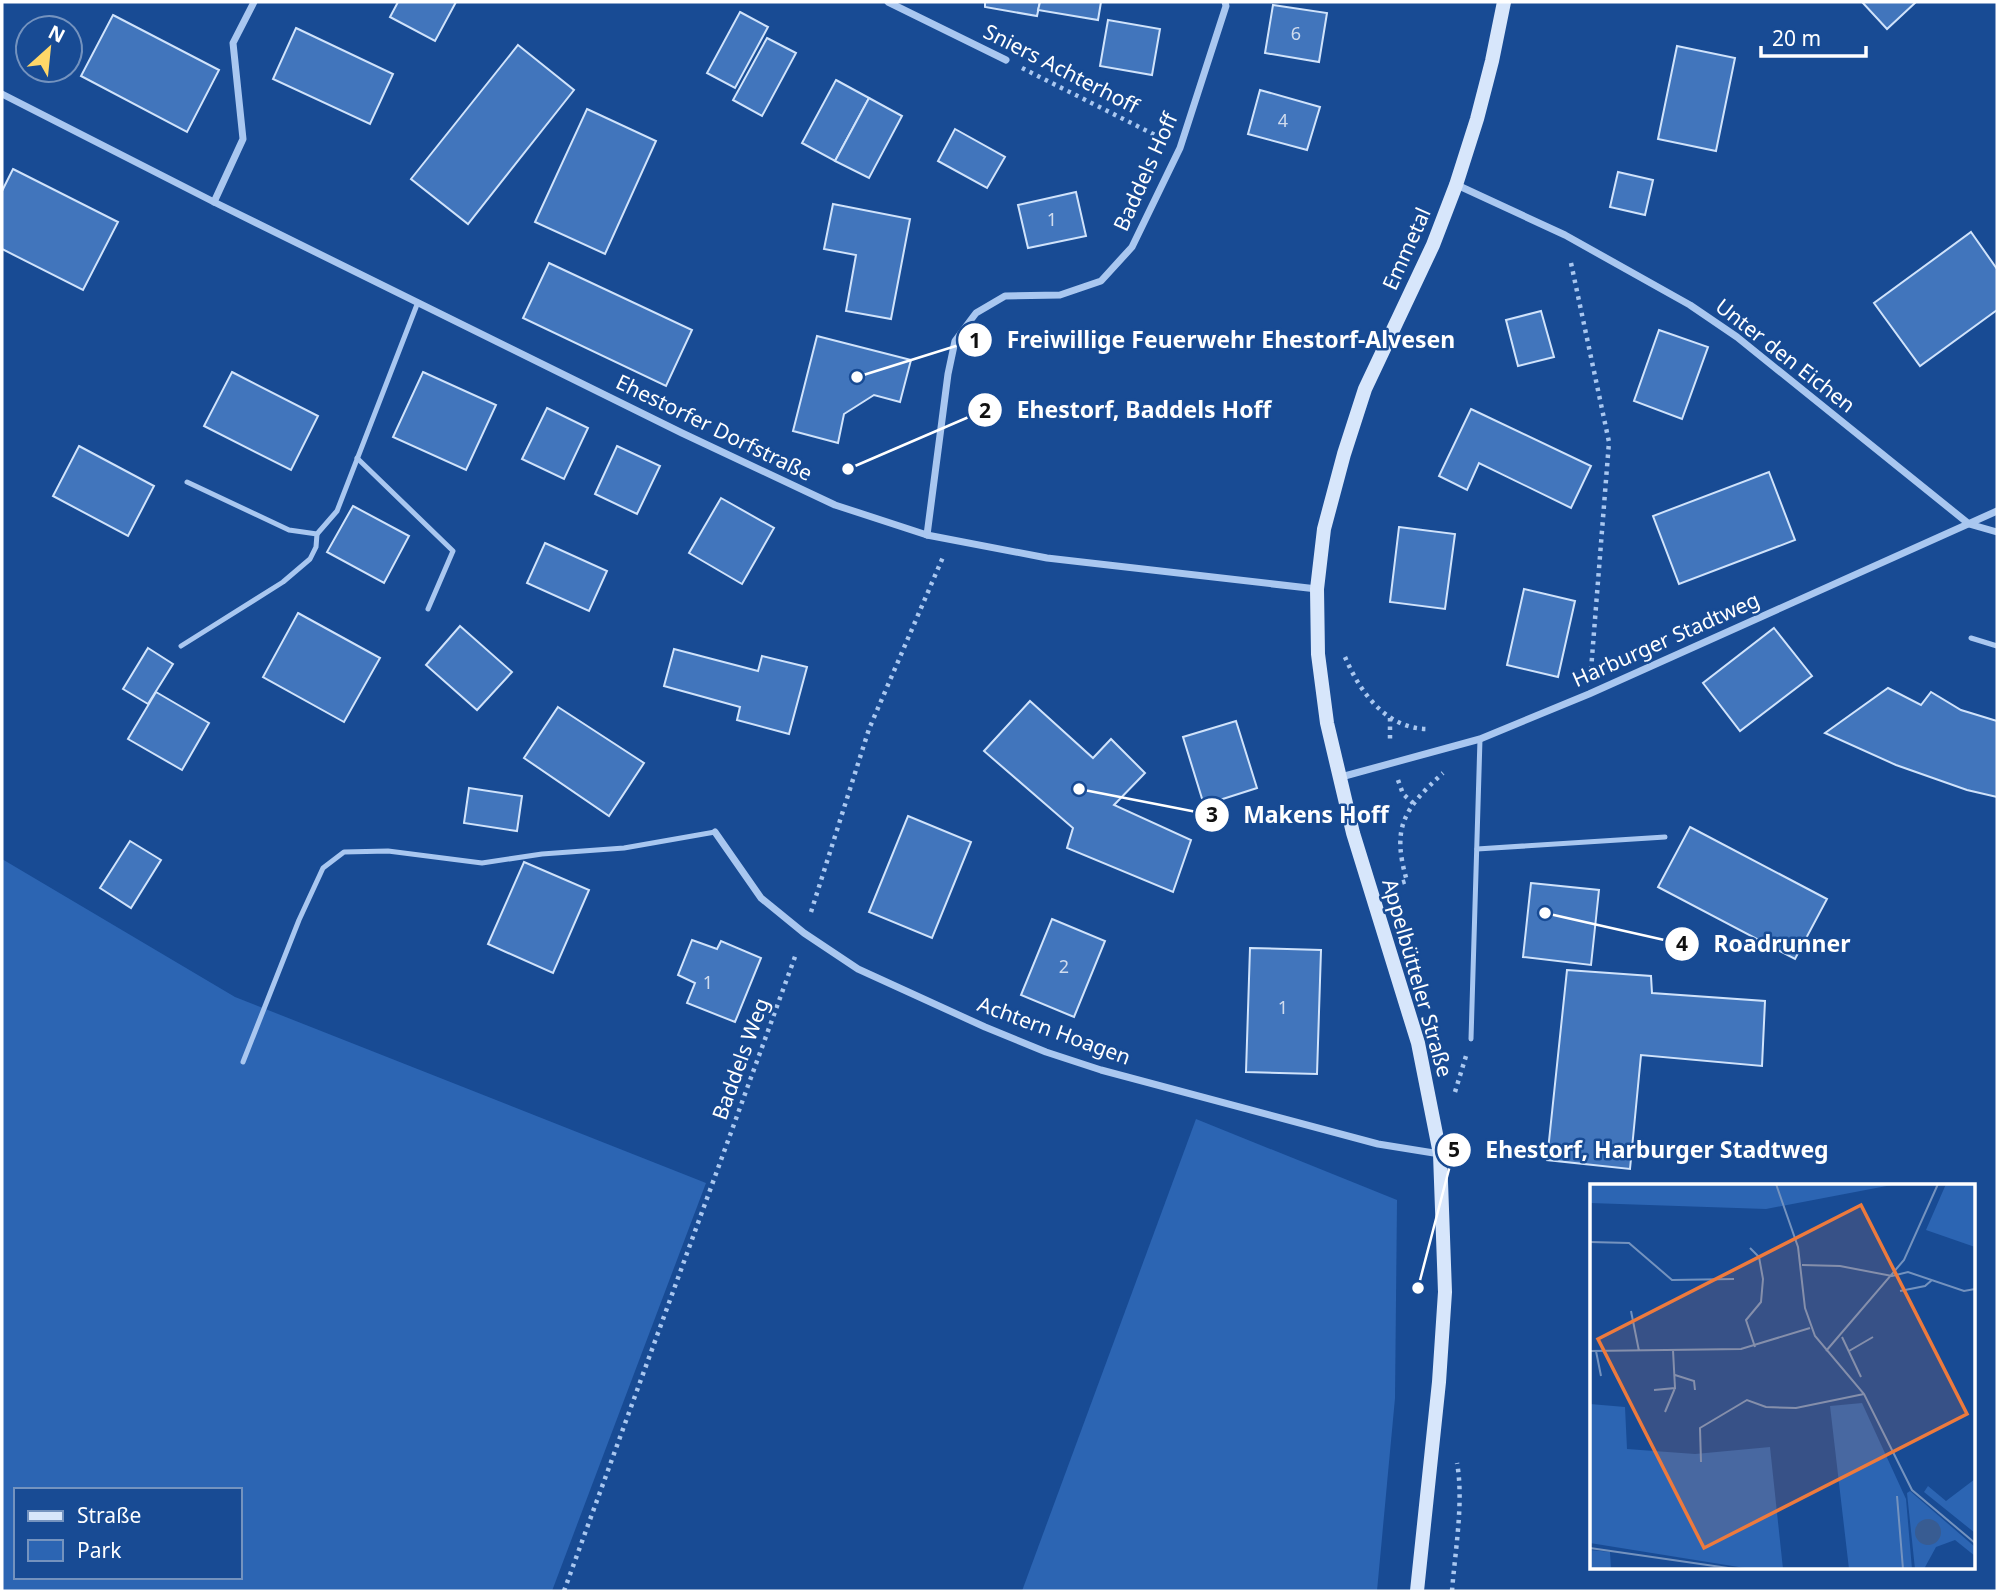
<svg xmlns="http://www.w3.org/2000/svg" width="1999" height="1593" viewBox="0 0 1999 1593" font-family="'Noto Sans',sans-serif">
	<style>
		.green { fill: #2c65b3; fill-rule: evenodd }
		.building { fill: #4175bc; stroke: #d0e3fb; stroke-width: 2 }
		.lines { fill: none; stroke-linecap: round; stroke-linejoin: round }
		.path { stroke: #a9c7f0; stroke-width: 4.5; stroke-dasharray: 3.5 5; stroke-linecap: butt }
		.service { stroke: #a9c7f0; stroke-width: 5 }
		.minor { stroke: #a9c7f0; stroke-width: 7 }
		.secondary { stroke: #d7e6fb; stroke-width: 14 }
		.labels { text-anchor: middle; stroke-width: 5; stroke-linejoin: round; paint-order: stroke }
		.number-label { font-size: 18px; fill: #d0dcee }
		.street-label { font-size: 21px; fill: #fff; stroke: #184b94 }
		.inset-road { fill: none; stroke: #7493bf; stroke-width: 2 }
		.view { fill: #ed7a3d; fill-opacity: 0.15; stroke: #ed7a3d; stroke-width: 3.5 }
		.inset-edge { fill: none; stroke: #fff; stroke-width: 3.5 }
		.leader { fill: none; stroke: #fff; stroke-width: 2.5 }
		.callout-dot { fill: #fff; stroke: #184b94; stroke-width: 2.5 }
		.mark-label { font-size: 21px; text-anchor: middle; font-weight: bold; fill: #111 }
		.callout-label { font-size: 23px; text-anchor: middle; font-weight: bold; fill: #fff; stroke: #184b94; stroke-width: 5; stroke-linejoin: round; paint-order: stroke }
	</style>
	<rect width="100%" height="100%" fill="#184b94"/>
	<g class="green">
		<path d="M2 859 235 997 706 1183 552 1591H2ZM16 1490H240V1577H16Z"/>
		<polygon points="1196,1119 1397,1200 1395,1398 1377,1591 1022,1591"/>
	</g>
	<g class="building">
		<polygon points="398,2 456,2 435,41 390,17"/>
		<polygon points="985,2 1040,2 1037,16 985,7"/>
		<polygon points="1040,2 1101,2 1098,20 1038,10"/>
		<polygon points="1862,2 1916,2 1887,29"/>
		<polygon points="1273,5 1327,13 1319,62 1265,53"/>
		<polygon points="740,12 768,27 735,88 707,73"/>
		<polygon points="113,15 219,70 187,132 81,76"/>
		<polygon points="1108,20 1160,29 1152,75 1100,66"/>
		<polygon points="296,28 393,74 370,124 273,79"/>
		<polygon points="767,38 796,53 762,116 733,100"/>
		<polygon points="518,45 574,90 468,224 411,179"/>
		<polygon points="1677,46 1735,58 1716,151 1658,139"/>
		<polygon points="836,80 869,98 835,161 802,143"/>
		<polygon points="1260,90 1320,107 1307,150 1248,134"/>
		<polygon points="869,98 902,116 869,178 835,161"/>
		<polygon points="587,109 656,141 605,254 535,222"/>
		<polygon points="955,129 1005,157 987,188 938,161"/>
		<polygon points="13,169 118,222 83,290 2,249 2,191"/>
		<polygon points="1618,172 1653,180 1645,215 1610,207"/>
		<polygon points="1076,192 1086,236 1028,248 1018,205"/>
		<polygon points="833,204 910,219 891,319 846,311 856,255 824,249"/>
		<polygon points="1971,232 1997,269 1997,310 1920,366 1874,303"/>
		<polygon points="549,263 692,330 666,386 523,318"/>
		<polygon points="1541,311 1554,357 1518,366 1506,320"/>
		<polygon points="1659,330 1708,347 1682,419 1634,401"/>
		<polygon points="817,336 911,360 900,402 874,395 844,414 838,443 793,431"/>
		<polygon points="232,372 318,416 291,470 204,426"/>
		<polygon points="423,372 496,405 466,470 393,437"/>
		<polygon points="547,408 588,428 564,479 522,459"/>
		<polygon points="1471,409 1591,466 1571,508 1479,463 1467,490 1439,476"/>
		<polygon points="79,446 154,486 128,536 53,496"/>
		<polygon points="617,446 660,466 637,514 595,494"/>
		<polygon points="1769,472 1795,540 1679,584 1653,516"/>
		<polygon points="721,498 774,528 742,584 689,553"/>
		<polygon points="353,506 409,536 384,583 327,552"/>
		<polygon points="1399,527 1455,534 1445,609 1390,602"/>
		<polygon points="545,543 607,571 589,611 527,583"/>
		<polygon points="1524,589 1575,601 1558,677 1507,665"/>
		<polygon points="298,613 380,658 344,722 263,677"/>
		<polygon points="460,626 512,672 477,710 426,665"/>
		<polygon points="1774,628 1812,676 1740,731 1703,683"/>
		<polygon points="148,648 173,664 148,704 123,689"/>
		<polygon points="674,649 758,671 762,656 807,667 789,734 737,720 740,707 664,686"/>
		<polygon points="1888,688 1921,705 1931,692 1961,710 1997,721 1997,797 1967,790 1896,765 1825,733"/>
		<polygon points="156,692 209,723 182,770 128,739"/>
		<polygon points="1030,701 1093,758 1111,739 1145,773 1114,805 1191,840 1173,892 1067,848 1073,828 984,751"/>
		<polygon points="558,707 644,763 609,816 524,758"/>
		<polygon points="1236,721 1257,788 1204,805 1183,737"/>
		<polygon points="469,788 522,796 517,831 464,823"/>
		<polygon points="908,816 971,842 932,938 869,912"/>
		<polygon points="1690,827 1827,899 1795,959 1658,887"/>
		<polygon points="130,841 161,860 131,908 100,888"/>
		<polygon points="524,862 589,890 553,973 488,944"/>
		<polygon points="1531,883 1599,890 1591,965 1523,957"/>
		<polygon points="1052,919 1105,941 1074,1017 1021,995"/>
		<polygon points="692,940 717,949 721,941 761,958 735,1022 687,1003 695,983 678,975"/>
		<polygon points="1250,948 1321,950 1317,1074 1246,1072"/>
		<polygon points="1567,970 1651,976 1652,993 1765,1001 1762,1066 1641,1055 1630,1169 1547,1160"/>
	</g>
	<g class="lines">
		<g class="path">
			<polyline points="1022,68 1161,138"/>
			<polyline points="1571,263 1609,442 1591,670"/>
			<path d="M1345 657C1360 692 1386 729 1428 729"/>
			<polyline points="1390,718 1390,741"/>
			<polyline points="1398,780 1403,794 1413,803"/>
			<path d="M1394 885 1407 881C1391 827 1404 809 1443 773"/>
			<polyline points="811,912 869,729 943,557"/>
			<polyline points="1455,1092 1466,1056"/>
			<polyline points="564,1591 796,954"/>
			<path d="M1452 1591C1455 1552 1464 1501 1457 1463"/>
		</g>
		<g class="service">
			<polyline points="357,458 453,551 428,609"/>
			<polyline points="187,482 289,530 317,534 337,511 418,302"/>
			<polyline points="1971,638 1997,646"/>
			<polyline points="181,646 283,582 310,559 316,547 317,534"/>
			<polyline points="1477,849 1665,837"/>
			<polyline points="1471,1039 1480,739"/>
			<polyline points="243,1062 299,920 323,868 344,852 388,851 482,863 542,854 624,848 715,832"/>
		</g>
		<g class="minor">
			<polyline points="888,2 1006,60"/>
			<polyline points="2,94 214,202 682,433 835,505 927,535 1047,558 1317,589"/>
			<polyline points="1457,185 1565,235 1690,305 1737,337 1969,524 1997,532"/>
			<polyline points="214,202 243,139 233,43 254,2"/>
			<polyline points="927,535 948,374 955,341 976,313 1005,296 1060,295 1101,281 1132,247 1180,148 1226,6 1225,2"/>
			<polyline points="1341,777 1480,739 1589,694 1997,511"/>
			<polyline points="715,832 761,898 804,933 858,969 985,1027 1046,1052 1101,1070 1378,1144 1440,1154"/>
		</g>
		<polyline class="secondary" points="1417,1591 1439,1382 1445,1292 1440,1154 1418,1043 1353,833 1327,723 1318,654 1317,589 1324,529 1344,454 1365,389 1433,245 1456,185 1477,119 1492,61 1504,2"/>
	</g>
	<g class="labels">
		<g class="number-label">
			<text x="1296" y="40">6</text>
			<text x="1283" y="127">4</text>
			<text x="1052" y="226">1</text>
			<text x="1064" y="973">2</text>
			<text x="708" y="989">1</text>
			<text x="1283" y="1014">1</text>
		</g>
		<g class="street-label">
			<text transform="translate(1061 69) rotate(27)" y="7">Sniers Achterhoff</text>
			<text transform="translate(1146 172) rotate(-66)" y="7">Baddels Hoff</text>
			<text transform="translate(1407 249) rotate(-66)" y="7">Emmetal</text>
			<text transform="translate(1785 356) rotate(38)" y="7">Unter den Eichen</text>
			<text transform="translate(714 428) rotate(26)" y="7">Ehestorfer Dorfstraße</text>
			<text transform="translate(1666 640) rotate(-24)" y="7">Harburger Stadtweg</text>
			<text transform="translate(1417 978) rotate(74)" y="7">Appelbütteler Straße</text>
			<text transform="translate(1054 1031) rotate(20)" y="7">Achtern Hoagen</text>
			<text transform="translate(741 1059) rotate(-70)" y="7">Baddels Weg</text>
		</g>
	</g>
	<g transform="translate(1590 1184)">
		<rect width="385" height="385" fill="#184b94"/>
		<path d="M0 0H307L176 25 0 19ZM356 0H385V63L336 46ZM272 219 316 315 322 385H259L240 222ZM0 220 35 223 37 265 105 270 180 263 193 385H161L0 359ZM385 295V349L334 308 338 302 356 317ZM320 307 385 363V372L365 356 346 363 334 385H325L317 309ZM0 366 20 368 21 385H0Z" fill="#2c65b3"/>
		<path d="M325 348a13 13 0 1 1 26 0a13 13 0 1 1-26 0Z" fill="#385c92"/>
		<path class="inset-road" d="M186 0 208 63 215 124 225 152 274 210 322 306 385 359M0 58 39 59 82 96 144 95M160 64 169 73 173 95 171 118 156 136 165 163M212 81 250 82 302 92 318 88 374 107 385 105M310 107 335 102 342 96M41 127 49 167M252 153 271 193M0 167 151 165 220 144M6 167 11 192M236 167 314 76 348 0M259 167 283 153M85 191 104 197 105 206M64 206 85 204 83 166M75 228 85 204M111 278 110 244 157 216 176 223 206 224 274 210M307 312 313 385M0 364 145 385"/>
		<path class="view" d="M271 21 377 230 114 364 8 155Z"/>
		<rect width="385" height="385" class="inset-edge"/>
	</g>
	<path class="leader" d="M857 377L975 340M848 469L985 410M1079 789L1212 815M1545 913L1682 944M1418 1288L1454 1150"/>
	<g class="callout-dot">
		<circle cx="857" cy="377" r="7"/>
		<circle cx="848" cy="469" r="7"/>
		<circle cx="1079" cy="789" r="7"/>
		<circle cx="1545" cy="913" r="7"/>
		<circle cx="1418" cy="1288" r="7"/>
		<circle cx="975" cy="340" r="18"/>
		<circle cx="985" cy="410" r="18"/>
		<circle cx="1212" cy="815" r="18"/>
		<circle cx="1682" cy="944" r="18"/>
		<circle cx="1454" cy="1150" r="18"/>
	</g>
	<g class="mark-label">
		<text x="975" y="348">1</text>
		<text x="985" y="418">2</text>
		<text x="1212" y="822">3</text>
		<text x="1682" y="951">4</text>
		<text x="1454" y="1157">5</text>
	</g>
	<g class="callout-label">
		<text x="1231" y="348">Freiwillige Feuerwehr Ehestorf-Alvesen</text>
		<text x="1144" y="418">Ehestorf, Baddels Hoff</text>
		<text x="1316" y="823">Makens Hoff</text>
		<text x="1782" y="952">Roadrunner</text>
		<text x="1657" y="1158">Ehestorf, Harburger Stadtweg</text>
	</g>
	<rect width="1999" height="1593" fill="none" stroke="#ffffff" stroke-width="7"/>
	<rect x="14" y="1488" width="228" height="91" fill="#184b94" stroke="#7493bf" stroke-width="2"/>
	<rect x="28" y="1511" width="35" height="10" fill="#d7e6fb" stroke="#7493bf" stroke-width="2"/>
	<text x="77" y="1523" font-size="21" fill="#ffffff">Straße</text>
	<rect x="28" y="1540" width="35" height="21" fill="#2c65b3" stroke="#7493bf" stroke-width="2"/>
	<text x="77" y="1558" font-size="21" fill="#ffffff">Park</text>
	<g transform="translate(49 49) rotate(27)"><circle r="33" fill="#184b94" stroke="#7493bf" stroke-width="2"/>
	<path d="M0-5L12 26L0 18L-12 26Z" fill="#ffd768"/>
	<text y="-10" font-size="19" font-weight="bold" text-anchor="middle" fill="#ffffff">N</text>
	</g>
	<path d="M1761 46v10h105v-10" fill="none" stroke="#ffffff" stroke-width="3.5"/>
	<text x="1772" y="46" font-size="21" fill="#ffffff" stroke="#184b94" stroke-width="5" paint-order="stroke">20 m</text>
</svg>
